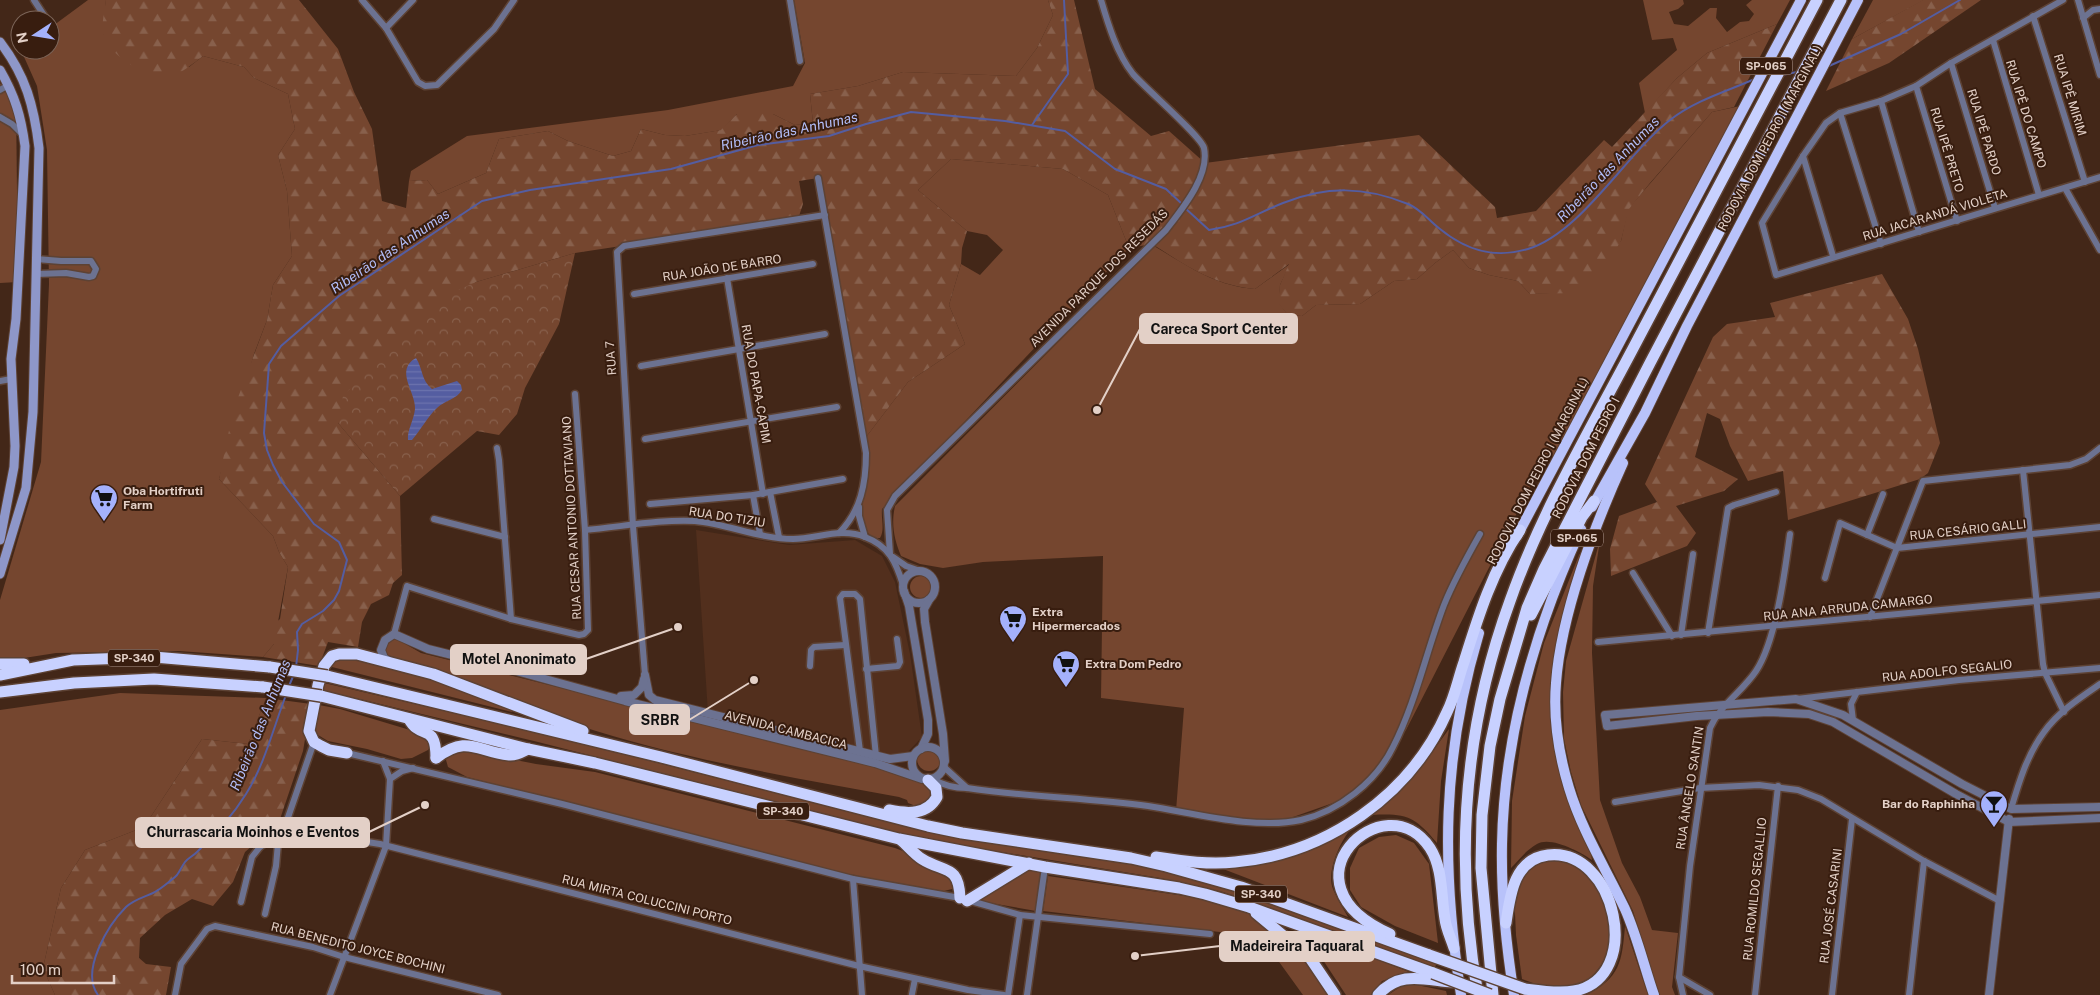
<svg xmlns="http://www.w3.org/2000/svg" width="2100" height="995" viewBox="0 0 2100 995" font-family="'Public Sans',sans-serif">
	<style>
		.built { fill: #522f1d }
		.grass { fill: #75462f }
		.forest { fill: url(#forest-firs) }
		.park { fill: url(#park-crowns) }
		.water { fill: url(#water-rules) }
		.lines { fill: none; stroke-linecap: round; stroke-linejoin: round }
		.stream { stroke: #545da1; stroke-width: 2 }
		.minor-casing { stroke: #5d4234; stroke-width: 9 }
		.tertiary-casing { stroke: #5d4234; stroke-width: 10 }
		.secondary-casing { stroke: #5d4234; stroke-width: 11 }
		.trunk-casing { stroke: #5d4234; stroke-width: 12 }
		.motorway-casing { stroke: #5d4234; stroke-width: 14 }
		.minor { stroke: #6c7291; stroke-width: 6 }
		.tertiary { stroke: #6c7291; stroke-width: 8 }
		.secondary { stroke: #8e97c9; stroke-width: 9 }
		.trunk { stroke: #b8c2fa; stroke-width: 10 }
		.motorway { stroke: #c8d1ff; stroke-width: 11 }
		.motorway-bridge-casing { stroke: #5d4234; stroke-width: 14; stroke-linecap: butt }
		.motorway-bridge { stroke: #c8d1ff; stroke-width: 11 }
		.labels { text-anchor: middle; stroke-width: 4; stroke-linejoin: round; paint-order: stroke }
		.shield { fill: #381d0f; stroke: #b09a90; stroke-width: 1 }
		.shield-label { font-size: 11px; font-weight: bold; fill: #e3d0c7 }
		.street-label { font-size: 12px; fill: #e3d0c7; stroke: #381d0f }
		.poi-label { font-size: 12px; font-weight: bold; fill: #e3d0c7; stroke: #381d0f; text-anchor: start }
		.water-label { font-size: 14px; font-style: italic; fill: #b1bcf6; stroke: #381d0f }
		.leader { fill: none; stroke: #e3d0c7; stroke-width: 2 }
		.callout-dot { fill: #e3d0c7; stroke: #381d0f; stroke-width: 2 }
		.callout { fill: #e3d0c7; stroke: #e3d0c7; stroke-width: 2 }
		.callout-label { font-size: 14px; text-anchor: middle; font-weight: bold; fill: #111 }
	</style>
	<defs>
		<pattern id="forest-firs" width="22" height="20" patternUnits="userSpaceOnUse" patternTransform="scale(1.25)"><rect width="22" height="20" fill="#75462f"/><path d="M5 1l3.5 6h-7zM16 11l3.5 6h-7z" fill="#88604c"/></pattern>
		<pattern id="park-crowns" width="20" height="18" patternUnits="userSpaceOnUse" patternTransform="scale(1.25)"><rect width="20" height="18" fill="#75462f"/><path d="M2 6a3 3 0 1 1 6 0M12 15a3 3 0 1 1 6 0" fill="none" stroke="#88604c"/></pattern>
		<pattern id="water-rules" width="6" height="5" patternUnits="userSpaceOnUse" patternTransform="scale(1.25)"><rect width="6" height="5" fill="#545da1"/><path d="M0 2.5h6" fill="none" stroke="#6c73ad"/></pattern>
	</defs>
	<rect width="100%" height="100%" fill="#432718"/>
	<polygon class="built" points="696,530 789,545 855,540 882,556 895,582 910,654 922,737 907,753 889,757 708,713"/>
	<g class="grass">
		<polygon points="88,0 106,0 103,34 189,67 203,56 244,67 254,78 288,94 295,129 278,155 287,191 292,256 273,285 267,320 254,354 219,479 273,536 279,552 288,567 274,644 263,657 179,651 56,653 24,658 0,658 0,600 41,462 49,284 47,150 37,86 21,50 50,50 50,28"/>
		<polygon points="794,0 1048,0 1053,15 1037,48 1016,76 903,72 858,86 810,94 813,123 795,125 773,114 737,114 722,130 685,136 665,135 641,129 631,151 613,156 568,141 548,131 499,139 486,173 438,194 427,180 409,181 411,171 467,136 668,110 793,86 805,63"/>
		<polygon points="1643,0 1683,0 1684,4 1678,9 1669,12 1674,24 1688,26 1710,8 1717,8 1716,18 1727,32 1740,22 1749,21 1754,14 1746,5 1752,0 1790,0 1777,24 1707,53 1677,78 1645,113 1639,83 1677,50 1673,38 1652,40"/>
		<polygon points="1873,0 1924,0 1852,39"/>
		<polygon points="0,83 16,101 18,282 0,283"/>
		<path d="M1745 105 1559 456H1546L1406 730 1353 796 1276 823 1176 811 1184 708 1101 698 1103 556 983 562 943 568 920 564 901 556C894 539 891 524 895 506L1154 246C1188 266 1215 286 1255 289L1290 264 1280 285 1279 303 1288 315 1302 316 1316 305 1360 304 1394 281 1417 279 1435 263 1453 250 1469 268 1489 275 1518 281 1530 294 1550 293 1621 241 1628 209 1712 112Z"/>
		<path d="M951 159 1063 169 1108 195 1129 248 882 509C881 519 885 530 880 538H874L868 533 862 513 863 441 908 382 965 344 949 305 961 264 980 275 1003 250 987 235 967 231 918 190Z"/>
		<polygon points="1600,540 1593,586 1592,653 1600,800 1622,863 1640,897 1652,930 1678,933 1672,987 1675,995 1659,995 1633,911 1581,805 1571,772 1564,739 1563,692 1566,661"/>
		<path d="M1587 544 1554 661 1550 709 1556 754 1591 853 1592 860C1580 852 1551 836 1537 844 1526 850 1519 860 1511 868L1512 801 1525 716 1544 643 1579 555Z"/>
		<circle cx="921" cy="587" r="11"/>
		<path d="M395 638 421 653 874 766 932 785 935 794 921 808 908 803 907 800 899 797C791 777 681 759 577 725 513 705 450 680 387 658L385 654V645L390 639Z"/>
		<polygon points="348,657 431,677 511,708 512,712 328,666 336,660"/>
		<polygon points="324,683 553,736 919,830 967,840 1109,858 1215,883 1437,962 1434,970 1223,892 1160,878 959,845 879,829 538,742 322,690"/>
		<polygon points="120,693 266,698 248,744 202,739 144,827 85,850 61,888 43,968 55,995 0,995 0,710"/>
		<polygon points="319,705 340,709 420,733 425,736 431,745 428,750 412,758 401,759 367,749 328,741 318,735 314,727"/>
		<path d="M1449 729 1441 781 1437 843C1415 817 1407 813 1372 815L1427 759Z"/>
		<circle cx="929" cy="759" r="12"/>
		<polygon points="465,750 536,764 595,772 895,848 908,853 919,865 950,878 953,886 952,889 944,891 849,875 467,777 448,767 446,760 447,756"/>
		<path d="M1351 829C1340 841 1326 873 1333 889 1337 899 1343 908 1348 917L1218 867 1280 860Z"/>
		<polygon points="1396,835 1414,843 1429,864 1438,943 1395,926 1361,907 1350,890 1350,868 1359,848 1379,837"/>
		<polygon points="1558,857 1577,862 1596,881 1606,908 1611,935 1605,960 1591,978 1572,986 1544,987 1522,979 1516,935 1514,891 1524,872 1536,861"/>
		<polygon points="1027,869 1042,870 1036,911 979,901"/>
		<polygon points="1048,876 1199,898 1252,914 1287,941 1321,976 1330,995 1303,995 1277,959 1245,935 1043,911"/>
		<path d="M1625 926 1648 995H1586C1620 978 1622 962 1625 926Z"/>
		<polygon points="1298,934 1361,953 1409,972 1382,981 1371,995 1346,995 1323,960"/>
		<polygon points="1403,985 1417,985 1446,991 1447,995 1388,995"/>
	</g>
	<g class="forest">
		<path d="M106 0H299L338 49 354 92 372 129 382 201 406 208 409 181 427 180 438 194 486 173 499 139 548 131 568 141 613 156 631 151 641 129 665 135 685 136 721 130 737 114 748 110 773 114 795 125 813 123 810 94 858 86 903 72 1016 76 1037 48 1053 15 1048 0H1074L1095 89 1151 136 1169 131 1205 163 1419 135 1495 207 1497 218 1536 211 1604 140 1612 147 1677 78 1707 53 1777 24 1734 107 1712 112 1650 183 1629 209 1621 241 1604 268 1575 293 1530 294 1518 281 1489 275 1469 268 1453 250 1435 263 1417 279 1394 281 1360 304 1316 305 1302 316 1288 315 1278 303 1280 285 1289 264 1255 289C1213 285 1187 266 1152 244L1129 248 1108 195 1063 169 951 159 918 190 967 231 962 248 961 264 949 305 965 344 908 382 863 441 818 178 799 181 803 204 798 219 575 253 476 282 338 423 400 496 402 575 393 583 389 595 371 604 362 622 358 647 328 642 319 666 263 657 274 644 268 629 280 619 288 567 279 552 273 536 219 479 233 411 267 320 273 285 292 256 287 191 278 155 295 129 288 94 254 78 244 67 203 56C194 63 182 73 171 76 150 81 108 55 103 34 101 28 105 7 106 0Z"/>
		<polygon points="1923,0 1981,0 1889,63 1826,91 1852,39"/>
		<polygon points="1882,274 1908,319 1918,349 1940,443 1928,473 1920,479 1788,520 1783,471 1748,481 1730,446 1720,419 1707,413 1695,457 1738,479 1724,491 1676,506 1696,533 1687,546 1611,576 1610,549 1619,516 1657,502 1645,484 1713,337 1727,324 1775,317 1770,303"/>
		<polygon points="266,698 311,704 303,751 279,822 245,852 233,882 213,906 192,899 165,915 140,938 139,958 146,964 171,967 166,995 55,995 43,968 61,888 85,850 144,827 202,739 248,744"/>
	</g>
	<polygon class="park" points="575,253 559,324 525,388 517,414 499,435 477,431 400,496 338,423 343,396 443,297 476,282"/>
	<path class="water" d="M416 358C423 369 421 380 432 389L457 381 461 385 462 390C457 399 444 401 437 408 427 417 421 430 412 440H408C407 430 414 420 415 409 416 392 394 370 416 358Z"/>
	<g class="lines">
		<g class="stream">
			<polyline points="1829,66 1901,34 1960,0"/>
			<polyline points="1782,75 1797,72"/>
			<polyline points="1032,125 1068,74 1064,0"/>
			<path d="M1185 208 1209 230C1240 226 1255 214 1283 203 1326 186 1364 186 1408 204 1421 209 1429 221 1440 229 1467 251 1495 259 1528 249 1581 233 1626 154 1670 120 1694 101 1727 91 1755 79"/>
			<polyline points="296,667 298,650 297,632 302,624 323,611 334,600 339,591 347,560 339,542 314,524 282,482 273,465 267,450 264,433 269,364 281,346 339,296 482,201 530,190 671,169 758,145 829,136 866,124 911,112 1005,121 1065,131 1115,169 1166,189 1182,204"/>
			<polyline points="289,686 294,674"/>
			<path d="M98 995C80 971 108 925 126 907 133 900 144 897 153 893 158 891 173 879 177 875 180 871 182 866 185 862 188 858 193 856 197 852 215 835 233 815 246 794 264 766 274 726 286 695"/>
		</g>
		<g class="minor-casing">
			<g id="minor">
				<polyline points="34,0 47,20"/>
				<polyline points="362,0 386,28 418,82 425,86 437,85 494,29 514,0"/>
				<polyline points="790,0 800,61"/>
				<polyline points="2063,0 1951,63 1916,86 1881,101 1840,113 1826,123 1803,156 1762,223 1776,275 2100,177"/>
				<polyline points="2078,0 2100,75"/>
				<polyline points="2033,16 2085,182"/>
				<polyline points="2083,18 2093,10 2100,9"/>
				<polyline points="386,28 413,0"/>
				<polyline points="1993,40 2039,195"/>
				<polyline points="1951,63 1995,208"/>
				<polyline points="1916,86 1957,221"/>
				<polyline points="0,90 9,85"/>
				<polyline points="1881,101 1919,232"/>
				<polyline points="1840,113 1881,244"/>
				<polyline points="0,117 12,124 22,134"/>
				<polyline points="1803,156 1833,256"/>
				<path d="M818 178 866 453C866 483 861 511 839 533"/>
				<polyline points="2065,188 2100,250"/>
				<polyline points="36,274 66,273 89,277 93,276 96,269 91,261 61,261 36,259"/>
				<polyline points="727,278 763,494"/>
				<polyline points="634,294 813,264"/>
				<polyline points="641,366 825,334"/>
				<polyline points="0,381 11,379"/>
				<polyline points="645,439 837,407"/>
				<polyline points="497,448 499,460 511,619"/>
				<polyline points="2023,470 2043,664 2045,673 2064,712"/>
				<polyline points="770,492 779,537"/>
				<polyline points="753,495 760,534"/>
				<polyline points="650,504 753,495 843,479"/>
				<polyline points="859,507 859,516 865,537"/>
				<polyline points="434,519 505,537"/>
				<path d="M585 530C620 527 661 519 695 521 728 524 760 539 793 539 817 539 841 527 865 537 889 546 896 562 903 585"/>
				<polyline points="1867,535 1883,494"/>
				<path d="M890 554 887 510 895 496 1166 230C1182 209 1210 176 1204 148 1201 136 1146 89 1133 74 1117 54 1108 24 1101 0"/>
				<polyline points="893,557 906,566 920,571"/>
				<polyline points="1633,573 1672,636"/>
				<polyline points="1825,578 1840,523 1897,548 2100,527"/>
				<polyline points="1870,617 1923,481 2070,465 2086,459 2100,448"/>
				<polyline points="1708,633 1728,508 1734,505 1776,492"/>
				<polyline points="394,634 407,586 511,619 579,635 584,634 588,630 585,530 575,394"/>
				<polyline points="1681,635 1693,554"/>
				<polyline points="1598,642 2100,595"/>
				<polyline points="810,666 811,650 814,647 845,645"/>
				<polyline points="866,669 898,666 900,662 897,639"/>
				<polyline points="645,675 633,526 617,252 624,246 825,215"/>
				<polyline points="1797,699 1959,680 2100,668"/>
				<polyline points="1853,720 1851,704 1857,692"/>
				<polyline points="860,751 840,598 843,594 855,594 860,599 876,756"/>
				<polyline points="347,753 562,804 853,879 960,898 1020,915 1210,934"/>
				<polyline points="383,761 390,779"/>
				<polyline points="944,767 967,788"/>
				<path d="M933 779C944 786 955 788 967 788 1027 797 1088 798 1148 806 1194 813 1255 830 1301 820 1339 811 1376 782 1393 747 1416 702 1426 652 1444 605 1454 580 1467 557 1480 534"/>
				<polyline points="1615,802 1700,788 1759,785 1798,790 1821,799 1924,861 2000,901"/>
				<path d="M2011 809C2019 782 2027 755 2044 732 2058 712 2081 697 2100 684"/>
				<polyline points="284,829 380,844 859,966 968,990 1004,995"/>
				<polyline points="853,879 862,995"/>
				<polyline points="241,902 252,857 260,847 284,829 314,742"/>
				<polyline points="265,914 276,866 279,832"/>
				<polyline points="1679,977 1710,995"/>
				<polyline points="912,994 915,979"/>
				<polyline points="175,995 181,964 207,929 215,926 313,947 344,957 498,995"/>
				<polyline points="330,995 386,846 390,779 402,771 413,768"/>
				<polyline points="1008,995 1020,915"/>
				<polyline points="1027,995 1045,867"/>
				<path d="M1683 995 1679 977 1690 866 1710 728C1720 705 1742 692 1756 671 1776 641 1785 571 1790 534"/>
				<polyline points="1755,995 1778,786"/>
				<polyline points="1832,995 1852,819"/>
				<polyline points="1909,995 1924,861"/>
			</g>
		</g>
		<g class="tertiary-casing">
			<g id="tertiary">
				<circle cx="919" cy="587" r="16"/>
				<polyline points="904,591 909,606 928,720 928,734 921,749"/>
				<polyline points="929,600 924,609 925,622 943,734 945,761"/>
				<polyline points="389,661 384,658 381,650 385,640 394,634 428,649 516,671 625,701 875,763 922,779"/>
				<polyline points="645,675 649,695 655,700 890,759 913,756"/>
				<polyline points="621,696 634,695 642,687 644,679"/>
				<circle cx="928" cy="763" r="16"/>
				<polyline points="2100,807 2011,809 1962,784 1843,715 1796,699 1605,715 1607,726 1697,716 1768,712 1809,714 1833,722 1956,794 2009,822 2100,818"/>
				<polyline points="1989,995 2009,819"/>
			</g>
		</g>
		<g class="secondary-casing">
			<g id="secondary">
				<path d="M0 42C26 76 34 106 39 148L33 412 26 488 0 574"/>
				<path d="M0 70C15 96 21 116 25 146L16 319 11 359 15 446 14 467 0 540"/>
			</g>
		</g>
		<g class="trunk-casing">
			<g id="trunk">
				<path d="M1623 463C1594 527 1561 614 1556 683 1553 719 1559 755 1569 788 1582 831 1606 869 1625 909 1637 936 1644 966 1654 995"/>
				<polyline points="1592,507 1645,413 1687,326 1858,0"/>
				<polyline points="1517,536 1801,0"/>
				<path d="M1461 995C1441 868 1442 756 1479 633"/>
				<path d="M1514 995C1506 945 1501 894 1502 844 1504 735 1536 627 1581 529"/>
			</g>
		</g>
		<g class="motorway-casing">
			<g id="motorway">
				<polyline points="1531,615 1582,517 1594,501"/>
				<polyline points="0,664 24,664"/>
				<polyline points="0,675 73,660 154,657 270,667"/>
				<polyline points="327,676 661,757 928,826 962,833 1131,858 1166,866 1241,887 1429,955"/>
				<polyline points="0,692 74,683 154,679 263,687"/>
				<polyline points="321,696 528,749 595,763 899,839 1045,867 1179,888 1205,894 1249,907 1433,973"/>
				<path d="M409 719C421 741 436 722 436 758"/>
				<polyline points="347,753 329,750 321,746 314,742 309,731 318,685 324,666 332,656 339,654 357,654 433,674 583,731"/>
				<path d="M436 758C468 734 477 752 509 755 516 756 522 752 528 749"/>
				<path d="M889 810C908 814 927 815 937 797L936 788 928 780"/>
				<path d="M901 840C908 846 914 854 922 859 944 873 959 864 960 898"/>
				<path d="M1156 857C1183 861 1209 865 1235 862 1326 854 1410 796 1447 712 1455 696 1458 679 1464 662 1478 617 1493 569 1520 530"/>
				<polyline points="967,901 1029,863"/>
				<polyline points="1256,913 1310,958 1335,995"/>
				<path d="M1506 923C1510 895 1514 859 1548 855 1616 847 1645 978 1574 991 1559 994 1540 991 1525 989"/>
				<path d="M1390 934C1274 883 1385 780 1430 848 1443 868 1441 896 1445 919 1446 929 1451 938 1454 948"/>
				<path d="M1378 995C1400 970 1424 980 1453 982"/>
				<path d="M1478 995C1454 860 1463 730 1510 601 1542 510 1593 425 1638 339 1697 226 1757 113 1817 0"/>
				<polyline points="1493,995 1481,868 1482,815 1490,746 1500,699 1527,608 1544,569 1650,363 1841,0"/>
			</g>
		</g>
		<use href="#minor" class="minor"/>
		<use href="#tertiary" class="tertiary"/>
		<use href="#secondary" class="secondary"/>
		<use href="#trunk" class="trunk"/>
		<use href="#motorway" class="motorway"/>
		<g class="motorway-bridge-casing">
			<g id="motorway-bridge">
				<polyline points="270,667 327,676"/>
				<polyline points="263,687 321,696"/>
				<polyline points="1429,955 1525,989"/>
				<polyline points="1433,973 1490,995"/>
			</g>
		</g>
		<use href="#motorway-bridge" class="motorway-bridge"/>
	</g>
	<defs>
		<g id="supermarket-pin" transform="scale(1.4375)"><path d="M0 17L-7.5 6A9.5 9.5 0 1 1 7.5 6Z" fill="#a4b1fc" stroke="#381d0f"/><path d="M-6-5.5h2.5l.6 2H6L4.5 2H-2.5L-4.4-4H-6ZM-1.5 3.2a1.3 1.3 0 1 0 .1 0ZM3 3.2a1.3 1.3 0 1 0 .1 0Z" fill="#111"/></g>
		<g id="bar-pin" transform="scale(1.4375)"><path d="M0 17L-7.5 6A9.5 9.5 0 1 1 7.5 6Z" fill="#a4b1fc" stroke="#381d0f"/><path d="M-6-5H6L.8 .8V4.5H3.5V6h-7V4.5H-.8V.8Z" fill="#111"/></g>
	</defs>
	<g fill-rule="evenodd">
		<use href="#supermarket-pin" x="104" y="498"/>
		<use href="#supermarket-pin" x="1013" y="619"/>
		<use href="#supermarket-pin" x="1066" y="664"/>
		<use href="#bar-pin" x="1994" y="804"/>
	</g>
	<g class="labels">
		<g class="shield">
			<rect x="1740" y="57.5" width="52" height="17" rx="4"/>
			<rect x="1551" y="529.5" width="52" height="17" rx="4"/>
			<rect x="108" y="649.5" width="52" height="17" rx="4"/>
			<rect x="757" y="802.5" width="52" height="17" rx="4"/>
			<rect x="1235" y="885.5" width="52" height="17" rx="4"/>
		</g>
		<g class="shield-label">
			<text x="1766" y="70">SP-065</text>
			<text x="1577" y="542">SP-065</text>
			<text x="134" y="662">SP-340</text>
			<text x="783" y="815">SP-340</text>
			<text x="1261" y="898">SP-340</text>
		</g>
		<g class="street-label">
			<text transform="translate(2070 95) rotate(73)" y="4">RUA IPÊ MIRIM</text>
			<text transform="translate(2026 114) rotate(73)" y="4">RUA IPÊ DO CAMPO</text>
			<text transform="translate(1984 132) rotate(73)" y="4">RUA IPÊ PARDO</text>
			<text transform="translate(1770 138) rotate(-62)" y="4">RODOVIA DOM PEDRO I (MARGINAL)</text>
			<text transform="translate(1947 150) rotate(73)" y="4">RUA IPÊ PRETO</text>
			<text transform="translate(1935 215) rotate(-17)" y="4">RUA JACARANDÁ VIOLETA</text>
			<text transform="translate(722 268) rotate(-9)" y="4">RUA JOÃO DE BARRO</text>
			<text transform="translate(1099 278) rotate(-45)" y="4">AVENIDA PARQUE DOS RESEDÁS</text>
			<text transform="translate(611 358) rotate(-94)" y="4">RUA 7</text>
			<text transform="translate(756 384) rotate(80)" y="4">RUA DO PAPA-CAPIM</text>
			<text transform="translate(1586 458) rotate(-63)" y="4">RODOVIA DOM PEDRO I</text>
			<text transform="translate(1538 471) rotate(-63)" y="4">RODOVIA DOM PEDRO I (MARGINAL)</text>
			<text transform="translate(727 517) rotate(9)" y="4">RUA DO TIZIU</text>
			<text transform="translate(572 518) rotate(-93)" y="4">RUA CESAR ANTONIO DOTTAVIANO</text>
			<text transform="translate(1968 530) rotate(-6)" y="4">RUA CESÁRIO GALLI</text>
			<text transform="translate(1848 608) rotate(-6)" y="4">RUA ANA ARRUDA CAMARGO</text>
			<text transform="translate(1947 671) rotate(-6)" y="4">RUA ADOLFO SEGALIO</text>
			<text transform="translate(786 730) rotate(14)" y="4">AVENIDA CAMBACICA</text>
			<text transform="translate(1690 788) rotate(-81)" y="4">RUA ÂNGELO SANTIN</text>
			<text transform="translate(1755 889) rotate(-84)" y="4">RUA ROMILDO SEGALLIO</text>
			<text transform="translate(647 900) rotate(14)" y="4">RUA MIRTA COLUCCINI PORTO</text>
			<text transform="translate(1831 906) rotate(-83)" y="4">RUA JOSÉ CASARINI</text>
			<text transform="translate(358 948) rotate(14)" y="4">RUA BENEDITO JOYCE BOCHINI</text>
		</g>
		<g class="poi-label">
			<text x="123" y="495">Oba Hortifruti<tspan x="123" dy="14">Farm</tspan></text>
			<text x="1032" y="616">Extra<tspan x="1032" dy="14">Hipermercados</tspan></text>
			<text x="1085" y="668">Extra Dom Pedro</text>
			<text x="1975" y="808" text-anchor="end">Bar do Raphinha</text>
		</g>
		<g class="water-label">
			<text transform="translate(789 131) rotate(-12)" y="5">Ribeirão das Anhumas</text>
			<text transform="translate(1608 169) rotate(-46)" y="5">Ribeirão das Anhumas</text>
			<text transform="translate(390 251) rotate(-34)" y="5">Ribeirão das Anhumas</text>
			<text transform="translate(260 725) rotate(-68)" y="5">Ribeirão das Anhumas</text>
		</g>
	</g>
	<path class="leader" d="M1097 410L1140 329M678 627L586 659M754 680L689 720M425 805L369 832M1135 956L1220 946"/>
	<g class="callout-dot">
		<circle cx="1097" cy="410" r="5"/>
		<circle cx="678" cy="627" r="5"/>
		<circle cx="754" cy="680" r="5"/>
		<circle cx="425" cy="805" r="5"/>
		<circle cx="1135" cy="956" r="5"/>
	</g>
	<g class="callout">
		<rect x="1140" y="314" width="157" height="29" rx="5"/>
		<rect x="451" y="645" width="135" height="29" rx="5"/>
		<rect x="630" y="705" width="59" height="29" rx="5"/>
		<rect x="136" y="818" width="233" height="29" rx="5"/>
		<rect x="1220" y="932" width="154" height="29" rx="5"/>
	</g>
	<g class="callout-label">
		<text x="1219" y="334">Careca Sport Center</text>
		<text x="519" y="664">Motel Anonimato</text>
		<text x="660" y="725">SRBR</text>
		<text x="253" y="837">Churrascaria Moinhos e Eventos</text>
		<text x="1297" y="951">Madeireira Taquaral</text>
	</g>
	<g transform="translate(35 35) rotate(258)"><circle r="24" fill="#381d0f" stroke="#7c6559"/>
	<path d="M0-4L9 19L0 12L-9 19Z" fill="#a4b1fc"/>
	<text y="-8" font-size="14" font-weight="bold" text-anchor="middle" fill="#e3d0c7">N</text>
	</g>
	<path d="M12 975v8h102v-8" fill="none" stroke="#e3d0c7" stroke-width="2.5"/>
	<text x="20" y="975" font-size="15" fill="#e3d0c7" stroke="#381d0f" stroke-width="4" paint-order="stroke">100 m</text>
</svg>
